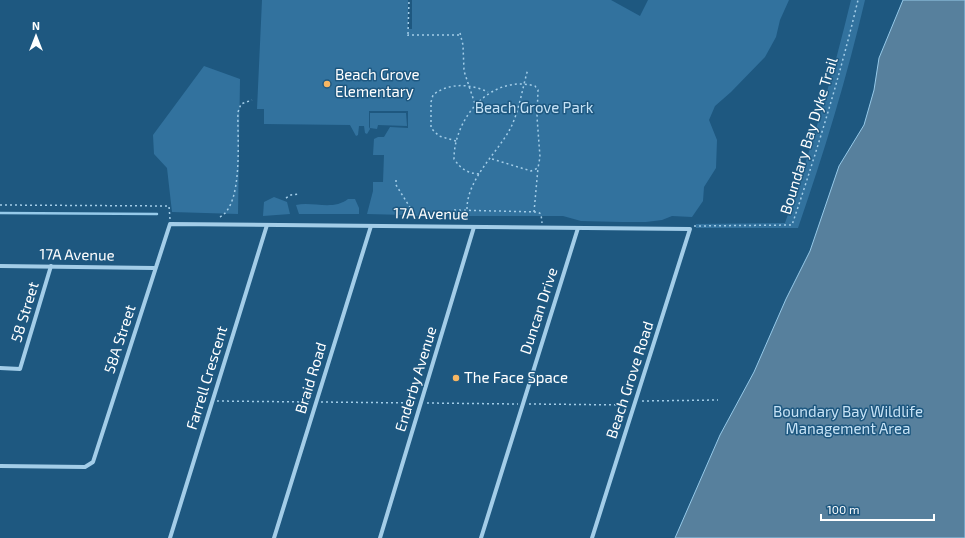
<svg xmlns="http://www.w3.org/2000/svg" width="965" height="538" viewBox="0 0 965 538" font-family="'Exo 2',sans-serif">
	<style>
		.green { fill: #32729e }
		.water { fill: #57809d; stroke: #96caea }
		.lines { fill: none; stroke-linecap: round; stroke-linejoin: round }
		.stream { stroke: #96caea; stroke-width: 2.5 }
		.path { stroke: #a3cde8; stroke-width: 1.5; stroke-dasharray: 2 3; stroke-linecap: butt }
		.minor { stroke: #a3cde8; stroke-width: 4 }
		.poi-dot { fill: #f7b662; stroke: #1e5880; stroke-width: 1.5 }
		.labels { text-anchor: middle; stroke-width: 3; stroke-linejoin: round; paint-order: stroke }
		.poi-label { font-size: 15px; fill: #fff; stroke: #1e5880; text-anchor: start }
		.park-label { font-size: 15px; fill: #c7e3f6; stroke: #1e5880 }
		.street-label { font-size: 15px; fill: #fff; stroke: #1e5880 }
	</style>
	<rect width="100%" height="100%" fill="#1e5880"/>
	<g class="green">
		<polygon points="262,0 408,0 408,29 412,29 412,0 611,0 640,16 648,0 789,0 780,20 776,37 765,57 731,92 715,106 709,120 717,140 716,168 704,187 703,201 692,217 672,216 662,220 646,222 622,222 581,221 563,216 415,216 412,206 406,215 367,214 373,191 373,182 383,182 384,155 373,155 374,139 378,137 384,137 390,127 408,128 408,111 369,111 369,127 370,129 367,134 365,133 364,126 359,126 358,135 356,136 350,125 264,124 264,109 257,109"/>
		<path d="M851 0H865C847 77 824 153 798 228H696V224L785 223C811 150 833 75 851 0Z"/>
		<polygon points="204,66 240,79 238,214 172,212 167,168 154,154 153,135"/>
		<polygon points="370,113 406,113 407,126 378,125 377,129 370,128"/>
		<polygon points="274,197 287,202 290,214 263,216 264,202"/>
		<path d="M348 199H355L359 208V214H299L296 205C312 201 333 211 348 199Z"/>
	</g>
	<polygon class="water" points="903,0 965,0 965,538 675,538 720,435 754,372 786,299 810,251 839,166 864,125 874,90 879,58"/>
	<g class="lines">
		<polyline class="stream" points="0,213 157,214"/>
		<g class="path">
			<polyline points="460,33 463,45 464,71 475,104"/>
			<polyline points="408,34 409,0"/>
			<polyline points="408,36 408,35 461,35"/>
			<path d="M456 141 439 136 431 128V102L433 95C449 82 471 84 488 92"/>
			<path d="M479 174C467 173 461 169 454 159 454 118 491 74 535 86L538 90 537 117 540 157 538 168 531 171 489 158"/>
			<polyline points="396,180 396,185 411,209"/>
			<polyline points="286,198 291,195 299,194"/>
			<polyline points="0,205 169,206 170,219"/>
			<path d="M467 209C467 180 495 155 509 131 519 113 522 89 528 69"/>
			<polyline points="534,212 538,168"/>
			<path d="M220 217C244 204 237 136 238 112L241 104 252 100"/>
			<polyline points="454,220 454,210 538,212 541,214 542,223"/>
			<path d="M694 226 792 225C817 151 840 76 858 0"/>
			<polyline points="217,401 310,402"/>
			<polyline points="642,401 718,400"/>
			<polyline points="321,402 416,403"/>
			<polyline points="427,403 518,404"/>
			<polyline points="529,404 628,405"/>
		</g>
		<g class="minor">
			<polyline points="0,266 154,268"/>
			<polyline points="0,368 20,369 51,266"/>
			<polyline points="0,466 85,467 93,462 170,224 690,229 592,538"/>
			<polyline points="170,538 267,225"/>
			<polyline points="274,538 371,226"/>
			<polyline points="380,538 474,227"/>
			<polyline points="481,538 578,228"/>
		</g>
	</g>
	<g class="poi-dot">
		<circle cx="327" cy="84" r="4"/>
		<circle cx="456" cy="378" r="4"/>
	</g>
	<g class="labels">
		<g class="poi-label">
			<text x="335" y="80">Beach Grove<tspan x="335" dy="17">Elementary</tspan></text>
			<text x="464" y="383">The Face Space</text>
		</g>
		<g class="park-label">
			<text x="534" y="113">Beach Grove Park</text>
			<text x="848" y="417">Boundary Bay Wildlife<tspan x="848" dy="17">Management Area</tspan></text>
		</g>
		<g class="street-label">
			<text transform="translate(809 136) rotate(-73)" y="5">Boundary Bay Dyke Trail</text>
			<text transform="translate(431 214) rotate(1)" y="5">17A Avenue</text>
			<text transform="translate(77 255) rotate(1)" y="5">17A Avenue</text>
			<text transform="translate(539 311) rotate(-72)" y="5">Duncan Drive</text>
			<text transform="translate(25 312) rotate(-73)" y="5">58 Street</text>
			<text transform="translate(120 339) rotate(-72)" y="5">58A Street</text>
			<text transform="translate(207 378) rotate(-73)" y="5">Farrell Crescent</text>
			<text transform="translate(311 378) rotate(-73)" y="5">Braid Road</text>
			<text transform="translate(416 379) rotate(-73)" y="5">Enderby Avenue</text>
			<text transform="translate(630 380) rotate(-72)" y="5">Beach Grove Road</text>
		</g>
	</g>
	<g transform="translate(36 36)" stroke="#1e5880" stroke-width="3" paint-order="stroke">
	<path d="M0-3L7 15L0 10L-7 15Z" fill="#ffffff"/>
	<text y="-6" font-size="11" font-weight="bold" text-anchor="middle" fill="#ffffff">N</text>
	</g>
	<path d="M821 514v6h113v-6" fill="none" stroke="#ffffff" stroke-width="2"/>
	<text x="827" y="514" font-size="12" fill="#ffffff" stroke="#1e5880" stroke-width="3" paint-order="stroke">100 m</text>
</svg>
